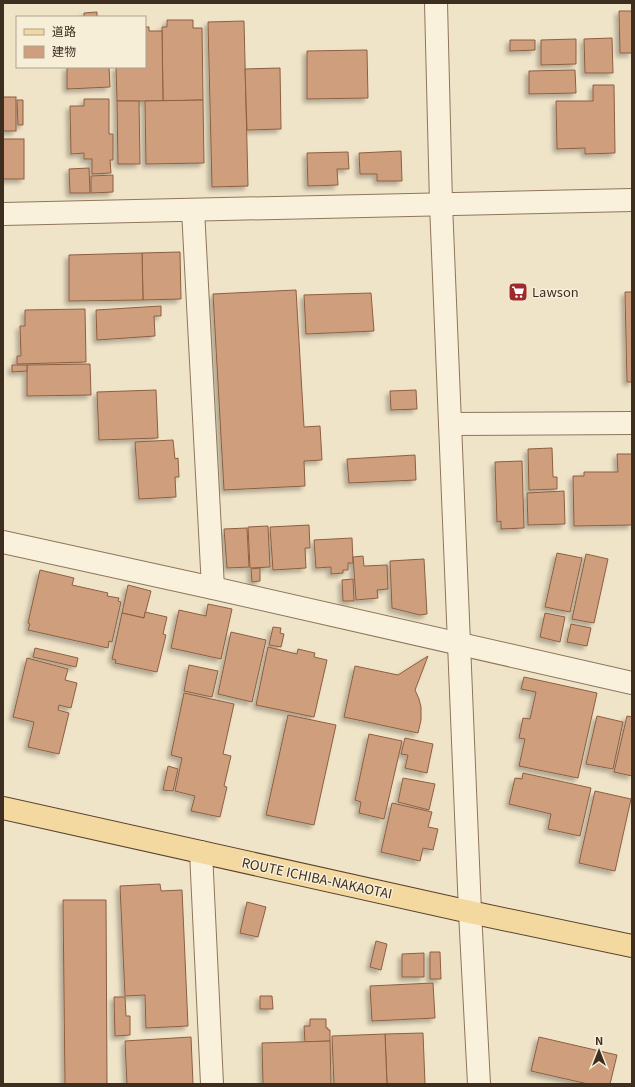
<svg xmlns="http://www.w3.org/2000/svg" width="635" height="1087" viewBox="0 0 635 1087" font-family="Georgia,'Noto Sans JP',serif">
	<style>
		.building { fill: #cf9f7d; stroke: #8d5f41; filter: url(#shadow) }
		.lines { fill: none; stroke-linecap: round; stroke-linejoin: round }
		.minor-casing { stroke: #8d765c; stroke-width: 24 }
		.major-casing { stroke: #5b4430; stroke-width: 24 }
		.minor { stroke: #faf1dc; stroke-width: 22 }
		.major { stroke: #f3d9a0; stroke-width: 22 }
		.labels { text-anchor: middle; stroke-width: 3; stroke-linejoin: round; paint-order: stroke }
		.poi-label { font-size: 13px; fill: #3d2e20; stroke: #f7eed8; text-anchor: start }
		.street-label { font-size: 13px; fill: #3d2e20; stroke: #f7eed8 }
	</style>
	<defs>
		<filter id="shadow"><feDropShadow dx="-3.5" dy="3.5" stdDeviation="2" flood-color="#0004"/></filter>
	</defs>
	<rect width="100%" height="100%" fill="#f0e4c8"/>
	<g class="building">
		<polygon points="619,11 632,11 632,53 620,53"/>
		<polygon points="97,12 97,17 84,17 84,13"/>
		<polygon points="167,20 193,20 193,28 202,28 203,100 163,101 162,27 167,27"/>
		<polygon points="244,21 248,186 212,187 208,22"/>
		<polygon points="145,27 149,27 149,31 162,31 163,101 117,101 116,67 145,67"/>
		<polygon points="612,38 613,73 585,73 584,39"/>
		<polygon points="576,39 576,64 541,65 541,40"/>
		<polygon points="510,40 535,40 535,50 510,51"/>
		<polygon points="367,50 368,98 307,99 307,51"/>
		<polygon points="67,67 109,67 110,87 67,89"/>
		<polygon points="280,68 281,129 247,130 245,69"/>
		<polygon points="575,70 576,93 529,94 529,71"/>
		<polygon points="593,85 614,85 615,153 585,154 585,148 557,149 556,101 593,101"/>
		<rect x="3" y="97" width="13" height="34"/>
		<polygon points="84,99 109,99 109,134 113,134 113,160 110,160 111,173 92,174 92,159 84,159 84,153 71,154 70,106 84,106"/>
		<polygon points="17,100 23,100 23,125 18,125"/>
		<polygon points="203,100 204,163 146,164 145,101"/>
		<polygon points="117,101 139,101 140,164 118,164"/>
		<rect x="3" y="139" width="21" height="40"/>
		<polygon points="401,151 402,181 377,181 377,174 360,174 359,153"/>
		<polygon points="348,152 349,169 337,169 338,185 308,186 307,153"/>
		<polygon points="89,168 90,193 70,193 69,169"/>
		<polygon points="113,175 113,192 91,193 91,176"/>
		<polygon points="180,252 181,299 143,300 142,253"/>
		<polygon points="142,253 143,300 69,301 69,255"/>
		<polygon points="296,290 304,427 320,426 322,460 304,461 305,486 224,490 213,294"/>
		<polygon points="625,292 632,292 632,382 627,382"/>
		<polygon points="371,293 374,331 306,334 304,295"/>
		<polygon points="161,306 161,316 154,316 155,336 97,340 96,310"/>
		<polygon points="85,309 86,362 17,364 17,356 21,356 20,326 25,326 25,310"/>
		<polygon points="90,364 91,395 27,396 27,365"/>
		<polygon points="12,365 27,365 27,371 12,372"/>
		<polygon points="156,390 158,438 99,440 97,392"/>
		<polygon points="416,390 417,409 391,410 390,391"/>
		<polygon points="173,440 175,459 178,458 179,477 175,477 176,497 139,499 135,442"/>
		<polygon points="552,448 553,477 557,477 557,489 529,490 528,449"/>
		<polygon points="617,454 632,454 632,525 574,526 573,476 584,476 584,472 618,472"/>
		<polygon points="415,455 416,480 349,483 347,459"/>
		<polygon points="522,461 524,528 501,529 501,521 497,522 495,462"/>
		<polygon points="564,491 565,524 528,525 527,493"/>
		<polygon points="309,525 310,548 305,548 306,568 273,570 270,527"/>
		<polygon points="268,526 270,567 250,568 248,527"/>
		<polygon points="247,528 249,567 227,568 224,529"/>
		<polygon points="352,538 353,563 348,563 348,570 343,570 343,573 331,574 331,567 316,568 314,540"/>
		<polygon points="557,553 582,558 570,612 545,607"/>
		<polygon points="586,554 608,559 594,623 572,619"/>
		<polygon points="363,556 364,566 387,565 388,589 377,590 378,598 356,600 353,557"/>
		<polygon points="424,559 427,614 420,615 392,608 390,561"/>
		<polygon points="260,568 260,581 252,582 251,569"/>
		<polygon points="40,570 74,578 72,585 108,593 107,596 119,598 118,601 121,602 112,642 109,641 108,648 28,630 30,624 28,623"/>
		<polygon points="353,579 354,601 343,601 342,580"/>
		<polygon points="128,585 151,591 144,618 122,613"/>
		<polygon points="208,604 232,609 221,659 171,648 179,610 206,616"/>
		<polygon points="145,612 167,617 163,634 166,635 157,672 115,663 116,660 112,659 122,613 144,618"/>
		<polygon points="545,613 565,617 560,642 540,637"/>
		<polygon points="571,624 591,628 587,646 567,642"/>
		<polygon points="273,627 281,628 280,633 284,634 281,647 269,645"/>
		<polygon points="231,632 266,640 252,702 218,694"/>
		<polygon points="268,647 297,654 298,649 315,653 314,657 327,660 314,717 256,705"/>
		<polygon points="35,648 78,658 76,667 33,657"/>
		<polygon points="428,656 415,690 419,699 421,707 421,720 418,733 344,717 355,666 398,675"/>
		<polygon points="27,658 68,669 65,680 77,683 71,708 59,705 58,710 69,713 59,754 28,747 34,722 13,717"/>
		<polygon points="189,665 218,671 212,697 184,691"/>
		<polygon points="524,677 597,693 578,778 519,766 525,739 519,738 523,718 530,719 536,692 521,689"/>
		<polygon points="184,693 234,704 223,754 231,756 224,786 227,787 220,817 191,811 195,796 175,791 182,758 171,755"/>
		<polygon points="288,715 336,725 314,825 266,815"/>
		<polygon points="597,716 623,722 613,769 586,764"/>
		<polygon points="627,716 632,717 632,776 614,772"/>
		<polygon points="369,734 402,741 384,819 359,813 361,802 355,800"/>
		<polygon points="405,738 433,744 427,773 405,768 408,755 401,754"/>
		<polygon points="168,766 178,769 173,791 163,790"/>
		<polygon points="523,773 591,788 580,836 548,829 551,814 509,804 515,778 522,779"/>
		<polygon points="403,778 435,784 429,810 398,802"/>
		<polygon points="595,791 631,799 615,871 579,863"/>
		<polygon points="392,803 432,812 428,827 438,829 433,850 423,848 420,861 381,852"/>
		<polygon points="160,884 161,891 182,890 188,1026 146,1028 145,995 125,996 120,886"/>
		<polygon points="63,900 106,900 107,1084 65,1084"/>
		<polygon points="247,902 266,907 258,937 240,933"/>
		<polygon points="376,941 387,944 381,970 370,967"/>
		<polygon points="430,952 440,952 441,979 430,979"/>
		<polygon points="424,953 424,977 402,977 402,954"/>
		<polygon points="433,983 435,1018 372,1021 370,986"/>
		<polygon points="260,996 272,996 273,1009 260,1009"/>
		<polygon points="114,997 125,997 126,1016 130,1016 130,1035 115,1036"/>
		<polygon points="310,1019 326,1019 326,1028 328,1028 328,1030 330,1030 330,1041 305,1042 304,1026 310,1026"/>
		<polygon points="423,1033 425,1084 387,1084 385,1034"/>
		<polygon points="385,1034 387,1084 334,1084 332,1036"/>
		<polygon points="191,1037 193,1084 127,1084 125,1041"/>
		<polygon points="539,1037 617,1055 610,1084 588,1084 531,1071"/>
		<polygon points="330,1041 331,1084 263,1084 262,1043"/>
	</g>
	<g class="lines">
		<g class="minor-casing">
			<g id="minor">
				<polyline points="436,3 441,204 470,912 479,1084"/>
				<polyline points="193,210 213,588"/>
				<polyline points="3,214 632,200"/>
				<polyline points="450,424 632,423"/>
				<polyline points="3,542 213,588 632,683"/>
				<polyline points="201,852 212,1084"/>
			</g>
		</g>
		<g class="major-casing">
			<polyline id="major" points="3,808 470,912 632,946"/>
		</g>
		<use href="#minor" class="minor"/>
		<use href="#major" class="major"/>
	</g>
	<defs>
		<g id="supermarket-square" transform="scale(1)"><rect x="-9" y="-9" width="18" height="18" rx="4" fill="#9e2a2b" stroke="#f7eed8"/><path d="M-6-5.5h2.5l.6 2H6L4.5 2H-2.5L-4.4-4H-6ZM-1.5 3.2a1.3 1.3 0 1 0 .1 0ZM3 3.2a1.3 1.3 0 1 0 .1 0Z" fill="#fff"/></g>
	</defs>
	<g fill-rule="evenodd">
		<use href="#supermarket-square" x="518" y="292"/>
	</g>
	<g class="labels">
		<g class="poi-label">
			<text x="532" y="297">Lawson</text>
		</g>
		<g class="street-label">
			<text transform="translate(317 878) rotate(12)" y="5">ROUTE ICHIBA-NAKAOTAI</text>
		</g>
	</g>
	<rect width="635" height="1087" fill="none" stroke="#3d2e20" stroke-width="8"/>
	<rect x="16" y="16" width="130" height="52" fill="#f7eed8" stroke="#ada18e"/>
	<rect x="24" y="29" width="20" height="6" fill="#f3d9a0" stroke="#ada18e"/>
	<text x="52" y="36" font-size="12" fill="#3d2e20">道路</text>
	<rect x="24" y="46" width="20" height="12" fill="#cf9f7d" stroke="#ada18e"/>
	<text x="52" y="56" font-size="12" fill="#3d2e20">建物</text>
	<g transform="translate(599 1051)" stroke="#f7eed8" stroke-width="3" paint-order="stroke">
	<path d="M0-3L7 15L0 10L-7 15Z" fill="#3d2e20"/>
	<text y="-6" font-size="11" font-weight="bold" text-anchor="middle" fill="#3d2e20">N</text>
	</g>
</svg>
